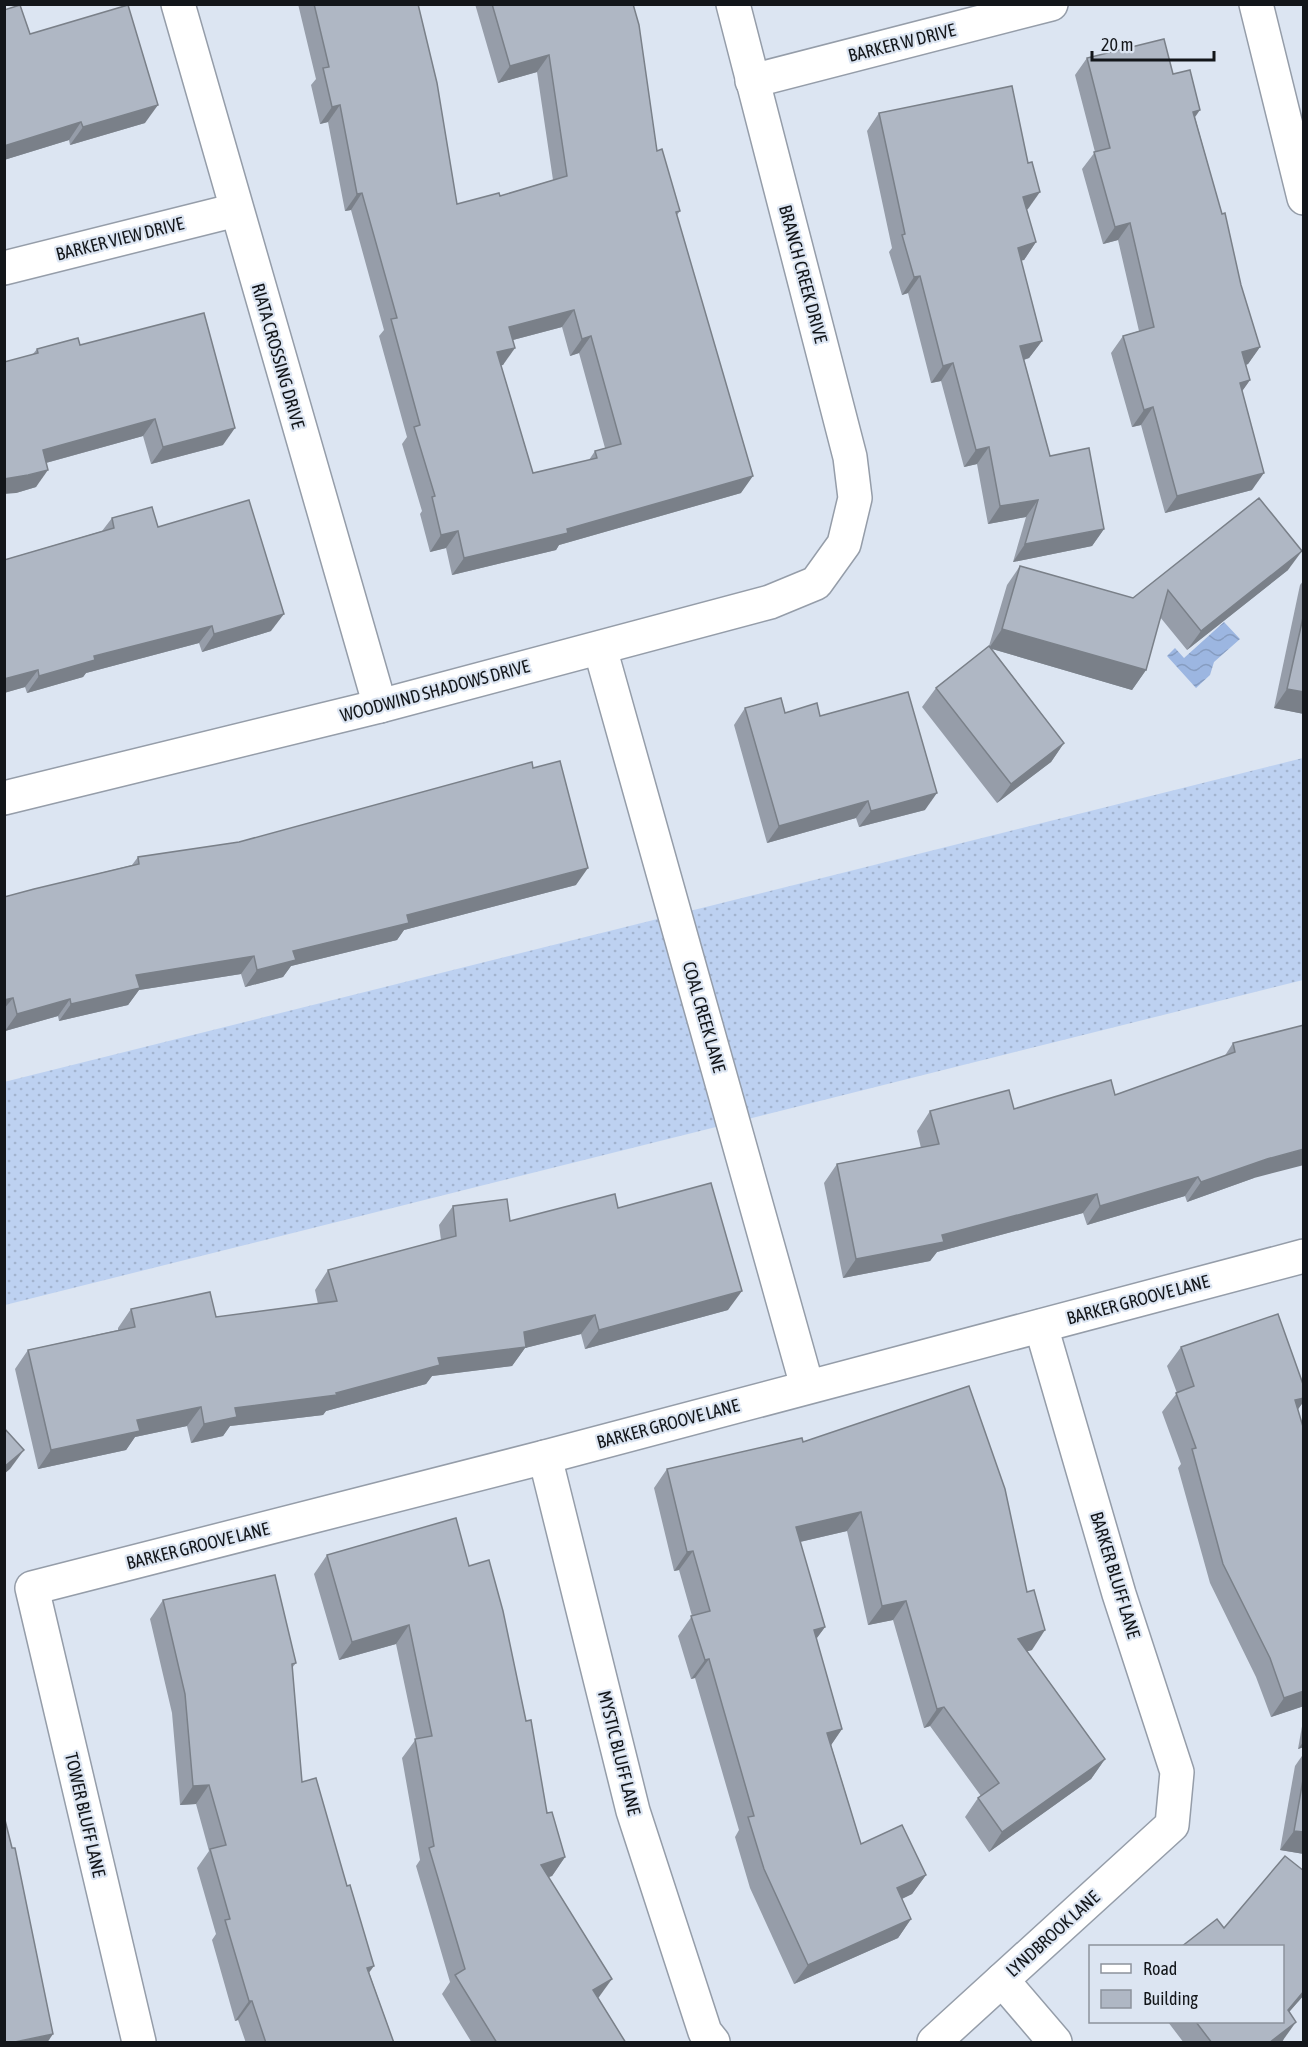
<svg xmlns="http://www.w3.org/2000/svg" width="1308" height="2047" viewBox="0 0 1308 2047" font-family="'Asap Condensed',sans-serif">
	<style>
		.grass { fill: url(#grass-dots) }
		.water { fill: url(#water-waves) }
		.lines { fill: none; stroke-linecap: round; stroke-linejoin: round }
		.minor-casing { stroke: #959da9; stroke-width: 36 }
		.minor { stroke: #fff; stroke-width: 33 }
		.wall { fill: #969da9; fill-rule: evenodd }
		.shaded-wall { fill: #7a8089 }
		.building { fill: #afb7c4; stroke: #7a8089; stroke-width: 1.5; fill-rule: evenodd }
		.labels { text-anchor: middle; stroke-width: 4.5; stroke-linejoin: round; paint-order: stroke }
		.street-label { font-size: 18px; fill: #13161a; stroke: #dce5f2 }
	</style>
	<defs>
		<pattern id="grass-dots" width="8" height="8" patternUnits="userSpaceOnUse" patternTransform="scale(1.5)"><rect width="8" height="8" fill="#bdd1f1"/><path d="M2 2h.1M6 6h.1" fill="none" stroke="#a2b3ce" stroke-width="1.8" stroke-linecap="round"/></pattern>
		<pattern id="water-waves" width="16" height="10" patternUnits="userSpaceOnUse" patternTransform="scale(1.5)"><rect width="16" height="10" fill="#9cb6e1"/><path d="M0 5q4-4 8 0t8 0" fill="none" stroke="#869cc0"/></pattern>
	</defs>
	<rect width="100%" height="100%" fill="#dce5f2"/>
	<polygon class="grass" points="1303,758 1303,980 5,1305 4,1082"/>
	<polygon class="water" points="1224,622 1240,639 1214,662 1210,675 1196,688 1167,656 1175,648 1184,658"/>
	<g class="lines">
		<g class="minor-casing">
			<g id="minor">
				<polyline points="178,4 380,706"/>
				<polyline points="1256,4 1304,198"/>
				<polyline points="752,81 1051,4"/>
				<polyline points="4,268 236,210"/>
				<polyline points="600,648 807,1386"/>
				<polyline points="4,798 380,706 770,602 816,583 844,544 855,498 850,457 733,4"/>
				<polyline points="545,1457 633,1811 705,2032 713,2042"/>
				<polyline points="1002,1980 1055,2042"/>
				<polyline points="139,2042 32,1588 545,1457 1304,1256"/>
				<polyline points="934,2042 1172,1825 1177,1772 1119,1594 1041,1326"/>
			</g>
		</g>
		<use href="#minor" class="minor"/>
	</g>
	<g class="wall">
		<path d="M298 4H418L457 204 500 196 553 180 537 72 498 83 475 4H633L657 151 680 211 677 215 741 493 559 545 556 550 452 575 446 548 430 552 420 514 422 511 402 444 407 437 379 336 384 330 351 210 345 211 328 122 320 124 311 85 316 79ZM562 327 570 356 579 353 605 448 595 451 589 460 533 473 501 365H503L513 340Z"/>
		<polygon points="4,10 30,34 145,123 70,145 69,140 4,160"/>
		<polygon points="1087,58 1173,74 1195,117 1241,285 1260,347 1248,364 1246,365 1250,380 1242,391 1252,490 1165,513 1141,425 1132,427 1111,353 1123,336 1139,331 1118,240 1103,244 1082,169 1095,152 1075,75"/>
		<polygon points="879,113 1028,209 1026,210 1036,242 1024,260 1021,260 1042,341 1029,358 1024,360 1050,456 1104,529 1092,546 1013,562 1026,517 988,524 977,464 964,467 941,381 931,383 908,293 902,295 889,252 892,248 867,131"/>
		<polygon points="80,345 223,445 151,464 143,436 46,463 36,487 16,493 33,354 37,349"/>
		<polygon points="1259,498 1288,570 1187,650 1160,617 1146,670 1132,690 992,649 1064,743 1051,762 997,803 922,707 936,688 989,646 1007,585 1020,566 1133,598"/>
		<polygon points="112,518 158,527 271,631 202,652 199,643 86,673 83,677 27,693 25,687 4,693 4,560 102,531"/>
		<polygon points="1304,580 1304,714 1274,708 1300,585"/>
		<polygon points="745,708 820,716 925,810 859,827 856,818 767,843 734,725"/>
		<polygon points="533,768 576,885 404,930 397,940 291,966 283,977 245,987 241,974 139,990 128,1005 59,1021 58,1016 5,1031 4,897 132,865 138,857 239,842"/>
		<polygon points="1304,1025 1254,1178 1187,1202 1185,1196 1087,1225 1083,1213 937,1252 930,1261 843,1278 824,1183 837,1164 921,1148 917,1131 930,1111 1014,1109 1115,1095 1224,1057 1233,1043"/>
		<polygon points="453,1206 510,1221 618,1208 728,1310 585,1349 581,1334 525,1348 512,1366 432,1376 426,1384 326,1411 323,1415 230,1426 223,1436 191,1443 187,1426 135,1437 126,1450 38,1469 15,1369 28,1350 118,1330 118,1328 131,1309 216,1317 318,1304 315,1290 328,1270 441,1240 439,1225"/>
		<polygon points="1181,1347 1304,1387 1304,1401 1298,1409 1304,1706 1271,1717 1256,1677 1210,1583 1178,1468 1181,1464 1162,1412 1177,1393 1167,1366"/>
		<polygon points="803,1442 1032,1650 1027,1651 1105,1759 1091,1779 989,1852 965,1817 978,1798 981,1796 930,1726 924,1728 893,1620 868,1625 847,1531 800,1542 825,1627 816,1639 842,1729 831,1745 861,1844 926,1875 912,1894 902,1899 911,1919 898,1938 794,1984 750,1888 735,1837 739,1830 695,1678 691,1679 678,1636 692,1616 679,1570 674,1571 654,1488 667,1469"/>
		<polygon points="327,1555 469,1566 526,1721 547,1813 565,1857 552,1876 549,1877 599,1997 598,1998 626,2043 472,2043 442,1994 450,1982 416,1866 420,1860 402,1758 416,1739 396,1644 339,1660 314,1574"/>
		<polygon points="163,1600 296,1663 292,1668 302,1782 394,2043 246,2043 238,2020 235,2021 212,1940 216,1934 197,1868 209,1851 196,1804 180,1805 172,1713 150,1619"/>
		<polygon points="1304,1715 1304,1747 1298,1749"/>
		<polygon points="1304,1753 1304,1854 1280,1850 1295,1766"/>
		<polygon points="1304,1871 1304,1995 1289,2012 1283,2041 1281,2043 1184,2043 1168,2022 1282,2022 1224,1928"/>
	</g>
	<g class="shaded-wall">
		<polygon points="549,55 537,72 498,83 510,66"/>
		<polygon points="158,105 145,123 70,145 83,127"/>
		<polygon points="340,105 328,122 320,124 332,107"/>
		<polygon points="1200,110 1188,127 1193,112"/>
		<polygon points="81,122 69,140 4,160 4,146"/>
		<polygon points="1040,192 1028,209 1010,214 1023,197"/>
		<polygon points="362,193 351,210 345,211 357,194"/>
		<polygon points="1130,223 1118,240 1103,244 1115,227"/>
		<polygon points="1036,242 1024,260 1006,265 1018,248"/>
		<polygon points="920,276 908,293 902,295 914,277"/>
		<polygon points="574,310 562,327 498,344 509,327"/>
		<polygon points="591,336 579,353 570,356 582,339"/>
		<polygon points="1042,341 1029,358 1008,364 1020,346"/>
		<polygon points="1260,347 1248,364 1230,369 1242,352"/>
		<polygon points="515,348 503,365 485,369 497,352"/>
		<polygon points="953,363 941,381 931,383 943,366"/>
		<polygon points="1250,380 1238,397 1240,383"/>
		<polygon points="1153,407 1141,425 1132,427 1144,410"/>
		<polygon points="155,419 143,436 31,467 43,450"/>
		<polygon points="235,428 223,445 151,464 163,447"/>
		<polygon points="989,447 977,464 964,467 976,450"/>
		<polygon points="48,470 36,487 16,493 4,494 4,479"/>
		<polygon points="1264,473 1252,490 1165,513 1177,496"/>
		<polygon points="753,476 741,493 559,545 556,550 452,575 464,558"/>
		<polygon points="1038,500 1026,517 988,524 1000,506"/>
		<polygon points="1104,529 1092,546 1013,562 1025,544"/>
		<polygon points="458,531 446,548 430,552 441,535"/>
		<polygon points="1302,551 1288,570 1187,650 1201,631"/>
		<polygon points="284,614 271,631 202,652 214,634"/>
		<polygon points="212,626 199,643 86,673 83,677 27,693 39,676 94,656"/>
		<polygon points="1002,629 1146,670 1132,690 989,648"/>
		<polygon points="38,670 25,687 4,693 4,679"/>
		<polygon points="1287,689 1304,692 1304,714 1274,708"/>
		<polygon points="1064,743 1051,762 997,803 1011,784"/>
		<polygon points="937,793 925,810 859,827 871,811"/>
		<polygon points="868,801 856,818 767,843 779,826"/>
		<polygon points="588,868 576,885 404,930 397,940 291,966 283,977 245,987 257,970 293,951 407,915"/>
		<polygon points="254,956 241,974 139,990 128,1005 59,1021 71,1004 136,975"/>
		<polygon points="13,998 4,1009 4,1000"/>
		<polygon points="70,999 58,1016 5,1031 17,1014"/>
		<polygon points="1304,1149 1304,1165 1254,1178 1187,1202 1201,1182 1267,1159"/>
		<polygon points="1198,1177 1185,1196 1087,1225 1100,1206"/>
		<polygon points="1097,1194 1083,1213 937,1252 930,1261 843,1278 856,1259 942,1235"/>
		<polygon points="742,1291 728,1310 585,1349 599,1330"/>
		<polygon points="595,1315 581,1334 525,1348 512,1366 432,1376 426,1384 326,1411 323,1415 230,1426 223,1436 191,1443 204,1424 235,1408 336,1393 438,1358 524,1332"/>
		<polygon points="1304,1398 1304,1401 1293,1416 1295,1400"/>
		<polygon points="201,1407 187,1426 135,1437 126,1450 38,1469 51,1450 137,1420"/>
		<polygon points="24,1450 10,1469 4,1474 4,1467"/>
		<polygon points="861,1512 847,1531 782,1546 796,1527"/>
		<polygon points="693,1551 679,1570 674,1571 687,1552"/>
		<polygon points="906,1601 893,1620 868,1625 882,1606"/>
		<polygon points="409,1625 396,1644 339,1660 352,1642"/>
		<polygon points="825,1627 811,1646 814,1630"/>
		<polygon points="1045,1630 1032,1650 1004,1658 1018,1639"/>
		<polygon points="709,1659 695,1678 691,1679 705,1660"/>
		<polygon points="1304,1691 1304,1706 1271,1717 1284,1698"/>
		<polygon points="944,1707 930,1726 924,1728 937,1709"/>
		<polygon points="842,1729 829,1748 827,1733"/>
		<polygon points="1304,1741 1304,1747 1298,1749"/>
		<polygon points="1105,1759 1091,1779 989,1852 1002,1832"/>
		<polygon points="209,1785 196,1804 180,1805 193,1786"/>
		<polygon points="1294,1831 1304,1832 1304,1854 1280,1850"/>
		<polygon points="565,1857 552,1876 528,1883 541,1865"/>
		<polygon points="926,1875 912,1894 884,1907 897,1888"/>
		<polygon points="911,1919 898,1938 794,1984 808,1965"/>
		<polygon points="374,1966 360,1985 367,1968"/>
		<polygon points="612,1979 599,1997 580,2009 593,1990"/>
		<polygon points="1304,1991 1304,1995 1282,2020 1288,2010"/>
		<polygon points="249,2001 252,2001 238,2020 235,2021"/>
		<polygon points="1296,2022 1281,2043 1269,2043"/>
		<polygon points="53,2034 47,2043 10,2043"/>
	</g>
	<g class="building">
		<path d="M314 4H418L437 83 457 204 499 193 500 196 567 176 549 55 510 66 492 4H633L639 25 657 151 662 149 680 211 676 212 753 476 567 529 568 533 464 558 458 531 441 535 432 497 435 496 414 427 420 425 391 319 397 318 362 193 357 194 340 105 332 107 323 68 329 67ZM574 310 582 339 591 336 621 444 595 451 597 458 533 473 497 352 515 348 509 327Z"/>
		<polygon points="20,5 30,34 128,5 158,105 83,127 81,122 4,146 4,10"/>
		<polygon points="1164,39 1173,74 1190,70 1200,110 1193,112 1222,214 1225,213 1241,285 1260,347 1242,352 1250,380 1240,383 1264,473 1177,496 1153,407 1144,410 1123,336 1154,327 1130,223 1115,227 1094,152 1110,148 1087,58"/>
		<polygon points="1012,86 1028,163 1032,162 1040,192 1023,197 1036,242 1018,248 1042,341 1020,346 1050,456 1089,448 1104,529 1025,544 1038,500 1000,506 989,447 976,450 953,363 943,366 920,276 914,277 902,235 905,234 879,113"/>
		<polygon points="204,313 235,428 163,447 155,419 43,450 48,470 28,475 4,479 4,362 38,353 37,349 78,338 80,345"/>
		<polygon points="1259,498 1302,551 1201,631 1168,590 1146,670 1002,629 1020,566 1133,598"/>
		<polygon points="249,500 284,614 214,634 212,626 94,656 95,660 39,676 38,670 4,679 4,560 114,528 112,518 152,507 158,527"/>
		<polygon points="1304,613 1304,692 1287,689"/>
		<polygon points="989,646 1064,743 1011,784 936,688"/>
		<polygon points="908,692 937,793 871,811 868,801 779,826 745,708 781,698 785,713 817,703 820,716"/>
		<polygon points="560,761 588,868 407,915 409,923 293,951 296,960 257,970 254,956 136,975 140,988 71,1004 70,999 17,1014 13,998 4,1000 4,897 34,889 139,864 138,857 239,842 532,762 533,768"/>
		<polygon points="1304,1025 1304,1149 1267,1159 1201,1182 1198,1177 1100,1206 1097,1194 942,1235 944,1242 856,1259 837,1164 939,1144 930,1111 1009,1090 1014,1109 1111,1080 1115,1095 1235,1052 1233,1043"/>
		<polygon points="711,1183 742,1291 599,1330 595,1315 524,1332 526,1347 438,1358 440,1365 336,1393 337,1395 235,1408 237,1417 204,1424 201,1407 137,1420 140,1431 51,1450 28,1350 135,1327 131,1309 210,1292 216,1317 337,1301 328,1270 456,1236 453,1206 507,1199 510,1221 615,1194 618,1208"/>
		<polygon points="1278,1314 1304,1387 1304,1398 1295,1400 1304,1430 1304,1691 1284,1698 1270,1658 1223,1564 1192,1449 1196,1448 1176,1393 1194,1386 1181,1347"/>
		<polygon points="969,1386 1005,1489 1027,1592 1034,1590 1045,1630 1018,1639 1105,1759 1002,1832 978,1798 999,1783 944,1707 937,1709 906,1601 882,1606 861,1512 796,1527 825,1627 814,1630 842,1729 827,1733 861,1844 902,1825 926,1875 897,1888 911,1919 808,1965 764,1869 748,1817 754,1816 709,1659 705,1660 691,1616 710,1611 693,1551 687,1552 667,1469 802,1438 803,1442"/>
		<polygon points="4,1428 24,1450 4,1467"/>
		<polygon points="456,1518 469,1566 489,1560 503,1611 526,1721 531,1720 547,1813 552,1812 565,1857 541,1865 612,1979 593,1990 626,2043 497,2043 455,1975 465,1969 429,1848 434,1846 415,1739 432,1736 409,1625 352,1642 327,1555"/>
		<polygon points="275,1575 296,1663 292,1664 302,1782 316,1778 347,1886 350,1885 374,1966 367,1968 394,2043 266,2043 252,2001 249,2001 225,1920 230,1919 210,1849 226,1845 209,1785 193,1786 185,1694 163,1600"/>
		<polygon points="1304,1774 1304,1832 1294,1831"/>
		<polygon points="4,1816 12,1848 15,1848 53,2034 10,2043 4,2043"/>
		<polygon points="1285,1856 1304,1871 1304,1991 1288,2010 1296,2022 1269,2043 1212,2043 1196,2022 1282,2022 1282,1947 1181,1947 1217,1919 1224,1928"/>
	</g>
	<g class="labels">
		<g class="street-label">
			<text transform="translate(902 43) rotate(-14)" y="6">BARKER W DRIVE</text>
			<text transform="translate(120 239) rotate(-14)" y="6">BARKER VIEW DRIVE</text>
			<text transform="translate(803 274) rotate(75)" y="6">BRANCH CREEK DRIVE</text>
			<text transform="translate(278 356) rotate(74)" y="6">RIATA CROSSING DRIVE</text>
			<text transform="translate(435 691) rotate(-15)" y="6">WOODWIND SHADOWS DRIVE</text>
			<text transform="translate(704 1017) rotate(74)" y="6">COAL CREEK LANE</text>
			<text transform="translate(1138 1300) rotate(-15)" y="6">BARKER GROOVE LANE</text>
			<text transform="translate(668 1424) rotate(-15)" y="6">BARKER GROOVE LANE</text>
			<text transform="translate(198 1546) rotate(-14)" y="6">BARKER GROOVE LANE</text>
			<text transform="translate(1115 1575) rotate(73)" y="6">BARKER BLUFF LANE</text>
			<text transform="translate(619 1753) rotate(76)" y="6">MYSTIC BLUFF LANE</text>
			<text transform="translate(85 1815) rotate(77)" y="6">TOWER BLUFF LANE</text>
			<text transform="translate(1053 1934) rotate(-42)" y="6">LYNDBROOK LANE</text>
		</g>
	</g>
	<rect width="1308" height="2047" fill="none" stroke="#13161a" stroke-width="12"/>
	<rect x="1089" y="1945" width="195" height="78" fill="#dce5f2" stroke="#8c929c" stroke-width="1.5"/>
	<rect x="1101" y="1964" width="30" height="9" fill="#ffffff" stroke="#8c929c" stroke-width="1.5"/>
	<text x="1143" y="1975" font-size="18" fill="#13161a">Road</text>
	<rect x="1101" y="1990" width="30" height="18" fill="#afb7c4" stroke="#8c929c" stroke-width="1.5"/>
	<text x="1143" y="2005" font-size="18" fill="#13161a">Building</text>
	<path d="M1092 51v9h122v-9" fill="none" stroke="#13161a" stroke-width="3"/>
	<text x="1101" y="51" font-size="18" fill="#13161a" stroke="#dce5f2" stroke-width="4.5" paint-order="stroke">20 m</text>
</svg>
